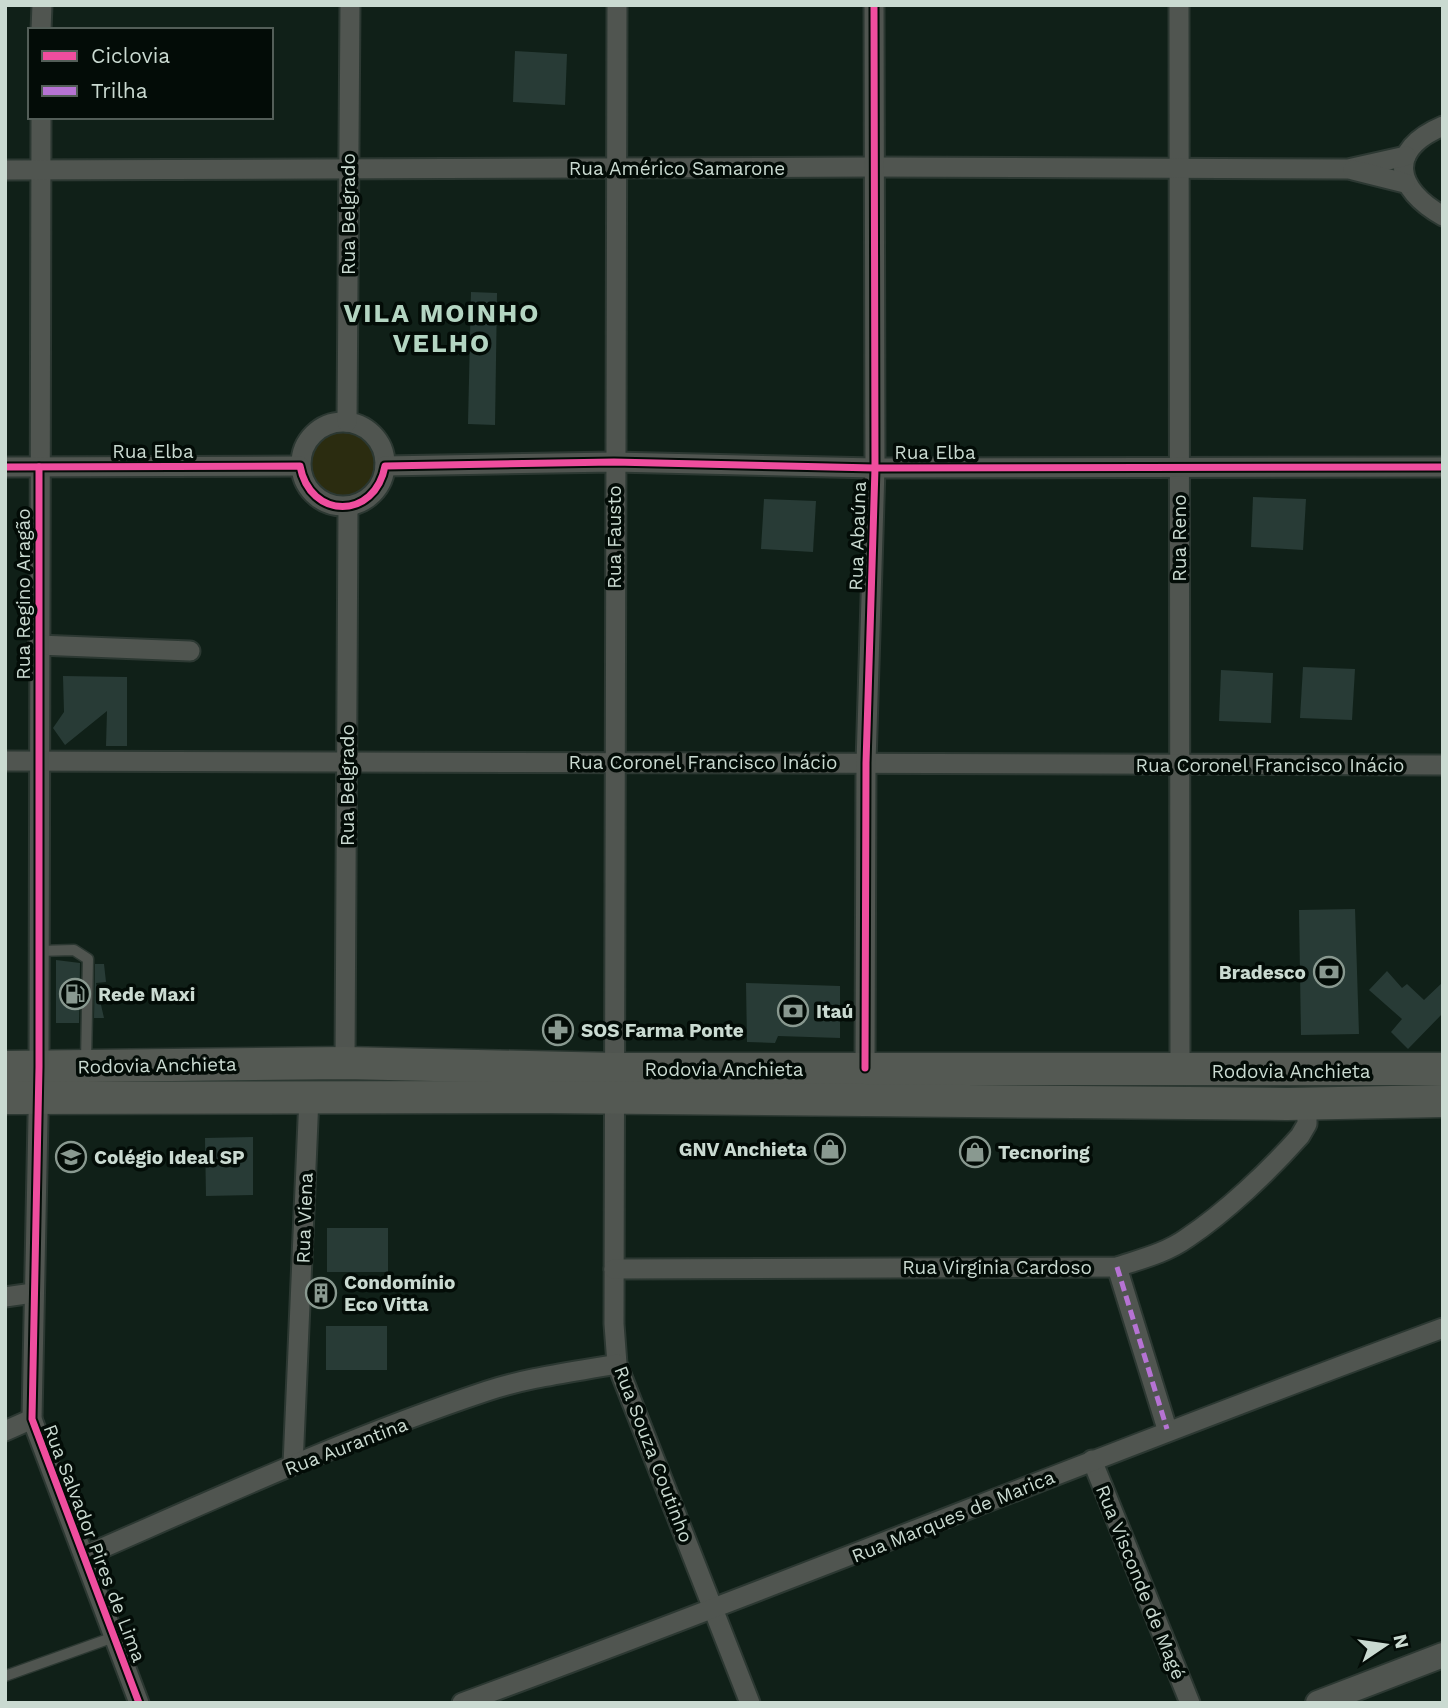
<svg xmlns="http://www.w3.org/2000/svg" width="1448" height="1708" viewBox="0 0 1448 1708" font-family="'Work Sans',sans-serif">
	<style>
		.green { fill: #2b2c10 }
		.building { fill: #283b36 }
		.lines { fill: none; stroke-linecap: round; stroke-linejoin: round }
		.service-casing { stroke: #2c3832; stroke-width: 13 }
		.minor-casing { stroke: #2c3832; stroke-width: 23 }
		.tertiary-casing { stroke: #2c3832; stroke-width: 28 }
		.trunk-casing { stroke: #2c3832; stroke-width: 35 }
		.service { stroke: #505550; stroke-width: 10 }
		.minor { stroke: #505550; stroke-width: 19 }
		.tertiary { stroke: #505550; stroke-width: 24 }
		.trunk { stroke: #545953; stroke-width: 32 }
		.quiet { stroke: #b673d3; stroke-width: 5; stroke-dasharray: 10 5; stroke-linecap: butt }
		.cycleway-casing { stroke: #030c07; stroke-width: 11 }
		.cycleway { stroke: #ef4d9e; stroke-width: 7 }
		.labels { text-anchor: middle; stroke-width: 7; stroke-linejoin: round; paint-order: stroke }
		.street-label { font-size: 19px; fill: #cadad1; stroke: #030c07 }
		.poi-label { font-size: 19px; font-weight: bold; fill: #cadad1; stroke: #030c07; text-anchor: start }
		.district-label { font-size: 26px; font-weight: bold; letter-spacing: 2px; fill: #b4d5c2; stroke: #030c07 }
	</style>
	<rect width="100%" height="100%" fill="#102018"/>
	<circle class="green" cx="342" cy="463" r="35"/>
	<g class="building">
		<polygon points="515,51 567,54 565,105 513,102"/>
		<polygon points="471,292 497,293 495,425 468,424"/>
		<polygon points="1253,497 1306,499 1303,550 1251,547"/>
		<polygon points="764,499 816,501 813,552 761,549"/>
		<polygon points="1303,667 1355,669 1352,720 1300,718"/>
		<polygon points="1221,670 1273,673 1271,723 1219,721"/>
		<polygon points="63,676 127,677 127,746 106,746 107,711 65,745 53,728 64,712"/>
		<polygon points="1355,909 1359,1034 1301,1035 1299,910"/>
		<polygon points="56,960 80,963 79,1023 56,1023"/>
		<polygon points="95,964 104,964 106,982 96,983 104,1018 94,1018"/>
		<polygon points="1387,971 1402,988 1407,984 1424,1000 1443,982 1443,1013 1408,1049 1391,1032 1402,1019 1369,990"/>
		<polygon points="746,983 840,986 840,1038 778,1036 775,1043 747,1042"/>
		<polygon points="253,1137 253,1195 206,1196 205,1138"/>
		<rect x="327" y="1228" width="61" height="44"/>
		<rect x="326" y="1326" width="61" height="44"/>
	</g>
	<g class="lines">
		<g class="service-casing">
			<g id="service">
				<polyline points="38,951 74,950 88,959 86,1062"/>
				<polyline points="5,1676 114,1637"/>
			</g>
		</g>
		<g class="minor-casing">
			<g id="minor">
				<polyline points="617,5 614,1324 617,1364 750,1703"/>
				<polyline points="1179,5 1180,1071"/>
				<polyline points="41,30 42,5"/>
				<polyline points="41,117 39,1067 32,1419 139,1703"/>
				<path d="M1443 126C1386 150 1395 189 1443 216"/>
				<polyline points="5,170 873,167 1348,169 1406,156"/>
				<polyline points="1353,170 1405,183"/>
				<circle cx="343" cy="464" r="42"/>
				<polyline points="347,422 350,5"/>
				<polyline points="385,466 614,462 875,468 1443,467"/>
				<polyline points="5,467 300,466"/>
				<polyline points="38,645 190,651"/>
				<polyline points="5,761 1443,765"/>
				<polyline points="345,1063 348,507"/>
				<polyline points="865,1068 866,763 875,468 874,5"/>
				<polyline points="1117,1267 1167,1429"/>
				<path d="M614 1269 1117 1267C1141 1259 1166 1253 1187 1238 1226 1212 1269 1171 1300 1136L1307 1124V1104"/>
				<polyline points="5,1297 33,1293"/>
				<polyline points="5,1431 32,1419"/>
				<polyline points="1092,1460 1190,1703"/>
				<polyline points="293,1465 309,1097"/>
				<path d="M84 1556C217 1498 349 1437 487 1391 529 1377 574 1372 617 1364"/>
				<path d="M462 1703C791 1582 1114 1449 1443 1328"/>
			</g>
		</g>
		<g class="tertiary-casing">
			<polyline id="tertiary" points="1318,1703 1443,1655"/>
		</g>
		<g class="trunk-casing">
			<g id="trunk">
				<polyline points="5,1067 345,1063 615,1069 1443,1069"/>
				<polyline points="5,1098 548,1097 1287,1104 1443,1101"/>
			</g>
		</g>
		<use href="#service" class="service"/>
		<use href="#minor" class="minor"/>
		<use href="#tertiary" class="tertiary"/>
		<use href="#trunk" class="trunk"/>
		<polyline class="quiet" points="1117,1267 1167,1429"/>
		<g class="cycleway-casing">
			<g id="cycleway">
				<path d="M5 467 300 466C310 520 375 520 385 466L614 462 875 468 1443 467"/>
				<polyline points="39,467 39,1067 32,1419 139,1703"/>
				<polyline points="865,1068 866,763 875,468 874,5"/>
			</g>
		</g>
		<use href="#cycleway" class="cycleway"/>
	</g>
	<defs>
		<g id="bank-ring" transform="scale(1.575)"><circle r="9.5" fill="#030c07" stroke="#899990" stroke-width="1.5"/><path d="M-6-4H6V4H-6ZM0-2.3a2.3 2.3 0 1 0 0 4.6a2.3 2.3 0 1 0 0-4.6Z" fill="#899990"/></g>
		<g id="fuel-ring" transform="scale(1.575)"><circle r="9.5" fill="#030c07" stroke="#899990" stroke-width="1.5"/><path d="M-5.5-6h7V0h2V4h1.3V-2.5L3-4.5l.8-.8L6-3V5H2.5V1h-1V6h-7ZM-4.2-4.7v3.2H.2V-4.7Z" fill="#899990"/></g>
		<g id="pharmacy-ring" transform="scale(1.575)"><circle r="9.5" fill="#030c07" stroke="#899990" stroke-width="1.5"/><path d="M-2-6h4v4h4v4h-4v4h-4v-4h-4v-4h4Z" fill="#899990"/></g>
		<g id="shop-ring" transform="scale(1.575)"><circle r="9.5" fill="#030c07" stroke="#899990" stroke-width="1.5"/><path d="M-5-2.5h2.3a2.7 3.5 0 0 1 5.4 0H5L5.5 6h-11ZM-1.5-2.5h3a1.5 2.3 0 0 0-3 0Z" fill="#899990"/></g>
		<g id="school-ring" transform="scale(1.575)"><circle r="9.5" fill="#030c07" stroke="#899990" stroke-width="1.5"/><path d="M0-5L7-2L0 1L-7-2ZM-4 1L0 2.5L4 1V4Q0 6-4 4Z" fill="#899990"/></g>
		<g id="building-ring" transform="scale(1.575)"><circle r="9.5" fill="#030c07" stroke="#899990" stroke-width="1.5"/><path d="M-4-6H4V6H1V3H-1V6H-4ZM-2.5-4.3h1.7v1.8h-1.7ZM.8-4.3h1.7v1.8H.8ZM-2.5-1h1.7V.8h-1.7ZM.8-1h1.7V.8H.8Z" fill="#899990"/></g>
	</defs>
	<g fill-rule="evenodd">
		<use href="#bank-ring" x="1329" y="972"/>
		<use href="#fuel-ring" x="75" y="994"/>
		<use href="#bank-ring" x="793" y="1011"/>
		<use href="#pharmacy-ring" x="558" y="1030"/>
		<use href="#shop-ring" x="830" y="1149"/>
		<use href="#shop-ring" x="975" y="1152"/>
		<use href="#school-ring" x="71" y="1157"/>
		<use href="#building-ring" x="321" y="1293"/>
	</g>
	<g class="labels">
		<g class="street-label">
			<text x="677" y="175">Rua Américo Samarone</text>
			<text transform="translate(348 214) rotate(-90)" y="7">Rua Belgrado</text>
			<text x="153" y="458">Rua Elba</text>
			<text x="935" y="459">Rua Elba</text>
			<text transform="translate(857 536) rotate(-88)" y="7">Rua Abaúna</text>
			<text transform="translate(614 537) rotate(-90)" y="7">Rua Fausto</text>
			<text transform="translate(1179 538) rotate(-90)" y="7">Rua Reno</text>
			<text transform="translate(23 594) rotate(-90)" y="7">Rua Regino Aragão</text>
			<text x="703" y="769">Rua Coronel Francisco Inácio</text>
			<text x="1270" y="772">Rua Coronel Francisco Inácio</text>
			<text transform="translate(347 785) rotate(-90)" y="7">Rua Belgrado</text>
			<text transform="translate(157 1065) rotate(-1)" y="7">Rodovia Anchieta</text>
			<text x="724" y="1076">Rodovia Anchieta</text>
			<text x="1291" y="1078">Rodovia Anchieta</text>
			<text transform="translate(304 1218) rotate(-88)" y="7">Rua Viena</text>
			<text x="997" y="1274">Rua Virginia Cardoso</text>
			<text transform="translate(346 1446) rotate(-21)" y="7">Rua Aurantina</text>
			<text transform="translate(654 1454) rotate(69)" y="7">Rua Souza Coutinho</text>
			<text transform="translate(953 1516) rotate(-22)" y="7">Rua Marques de Marica</text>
			<text transform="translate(95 1543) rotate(69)" y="7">Rua Salvador Pires de Lima</text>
			<text transform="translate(1141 1582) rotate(68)" y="7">Rua Visconde de Magé</text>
		</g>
		<g class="poi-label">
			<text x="1306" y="979" text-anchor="end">Bradesco</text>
			<text x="98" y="1001">Rede Maxi</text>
			<text x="816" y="1018">Itaú</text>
			<text x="581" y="1037">SOS Farma Ponte</text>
			<text x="807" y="1156" text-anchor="end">GNV Anchieta</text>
			<text x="998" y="1159">Tecnoring</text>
			<text x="94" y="1164">Colégio Ideal SP</text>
			<text x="344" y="1289">Condomínio<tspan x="344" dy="22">Eco Vitta</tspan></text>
		</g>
		<g class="district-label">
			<text x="442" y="322">VILA MOINHO<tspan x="442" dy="30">VELHO</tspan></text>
		</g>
	</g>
	<rect width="1448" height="1708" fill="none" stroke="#cadad1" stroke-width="14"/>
	<rect x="28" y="28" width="245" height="91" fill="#030c07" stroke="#535e58" stroke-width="2"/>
	<rect x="42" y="51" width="35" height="10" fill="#ef4d9e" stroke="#535e58" stroke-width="2"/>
	<text x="91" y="63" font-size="21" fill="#cadad1">Ciclovia</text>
	<rect x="42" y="86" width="35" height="10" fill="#b673d3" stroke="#535e58" stroke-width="2"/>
	<text x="91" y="98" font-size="21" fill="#cadad1">Trilha</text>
	<g transform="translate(1385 1645) rotate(77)" stroke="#030c07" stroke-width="5" paint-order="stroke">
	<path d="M0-5L12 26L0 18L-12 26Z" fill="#cadad1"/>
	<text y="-10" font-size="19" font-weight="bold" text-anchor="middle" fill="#cadad1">N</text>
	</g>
</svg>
